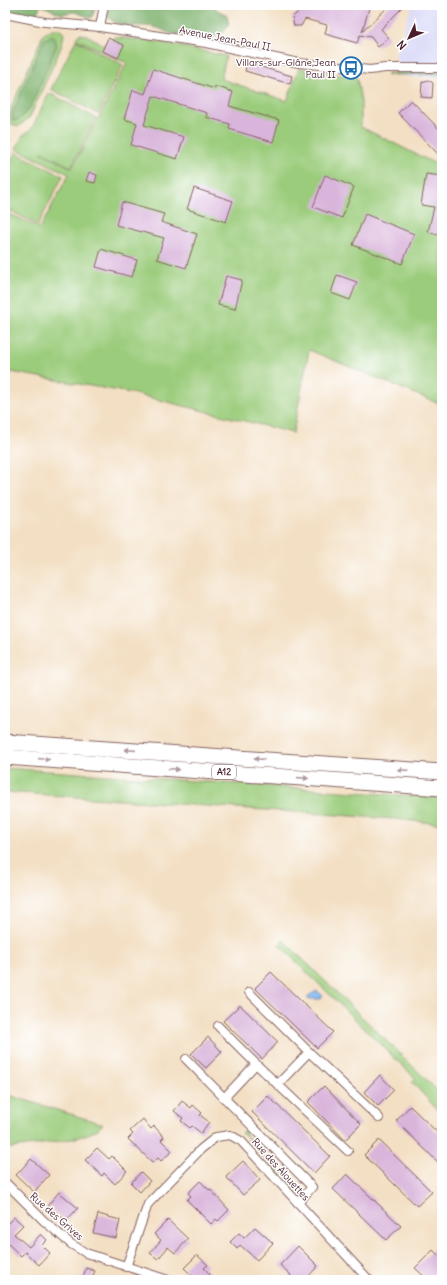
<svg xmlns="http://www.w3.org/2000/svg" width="447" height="1285" viewBox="0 0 447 1285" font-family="Delius,sans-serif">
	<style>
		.built { fill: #d7d7f8 }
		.green { fill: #9bcc7b; stroke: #727653 }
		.forest { fill: #7cb06b; stroke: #63684b }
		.water { fill: #80b9f1; stroke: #656c8e }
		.building { fill: #d9b5db }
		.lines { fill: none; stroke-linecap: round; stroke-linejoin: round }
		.minor-casing { stroke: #856260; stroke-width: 10 }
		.motorway-casing { stroke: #856260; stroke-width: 17 }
		.minor { stroke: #fff; stroke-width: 8 }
		.motorway { stroke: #fff; stroke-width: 15 }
		.oneway { fill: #ae9aa0 }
		.labels { text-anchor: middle; stroke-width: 3; stroke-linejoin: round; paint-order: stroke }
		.shield { fill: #fff; stroke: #80626b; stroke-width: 1 }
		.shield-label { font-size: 9px; font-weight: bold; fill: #4a1f2b }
		.street-label { font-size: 10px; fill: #4a1f2b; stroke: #fff }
		.poi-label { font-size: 10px; fill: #4a1f2b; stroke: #fff; text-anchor: end }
	</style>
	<rect width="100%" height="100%" fill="#fff"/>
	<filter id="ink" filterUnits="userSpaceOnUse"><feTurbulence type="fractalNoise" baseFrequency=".025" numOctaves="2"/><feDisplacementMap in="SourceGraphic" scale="8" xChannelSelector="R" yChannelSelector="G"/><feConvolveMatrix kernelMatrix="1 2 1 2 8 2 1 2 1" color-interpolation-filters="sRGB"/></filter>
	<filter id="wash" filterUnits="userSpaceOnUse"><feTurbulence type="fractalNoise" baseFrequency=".012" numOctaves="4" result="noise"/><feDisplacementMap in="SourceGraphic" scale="16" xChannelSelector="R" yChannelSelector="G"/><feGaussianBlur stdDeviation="0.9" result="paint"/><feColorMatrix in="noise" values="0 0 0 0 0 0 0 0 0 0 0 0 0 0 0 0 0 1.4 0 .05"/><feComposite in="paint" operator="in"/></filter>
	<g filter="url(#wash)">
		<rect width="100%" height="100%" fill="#f3dfc3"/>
		<polygon class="built" points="423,5 442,5 442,78 399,76 396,54 411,8"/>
		<g class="green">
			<polygon points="52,29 60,29 64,34 62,45 30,117 18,127 8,122 11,108 43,35"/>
			<polygon points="79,34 87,35 109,48 114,37 160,42 226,56 221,79 287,101 299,68 357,78 361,102 361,127 442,167 442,405 309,350 293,433 131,393 5,371 5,224 10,214 40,228 69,174 16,149 23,135 31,130 49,93 96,118 71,167 41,152 72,168 127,63 76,39"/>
			<polygon points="76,40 123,65 98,114 51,89"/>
			<polygon points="442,72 442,74 387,75 388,73"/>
			<polygon points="15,152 63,176 38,225 5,208 5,172"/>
			<polygon points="5,768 442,798 442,824 395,819 5,792"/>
			<polygon points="283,940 442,1095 442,1115 412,1082 416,1079 279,945"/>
			<path d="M5 1094 103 1124C100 1127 97 1130 93 1132 72 1142 30 1145 5 1149Z"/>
			<polygon points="245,1129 247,1130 246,1135 292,1185 303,1188 304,1191 300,1195 293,1194 290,1190 290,1186 245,1136 241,1133"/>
		</g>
		<g class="forest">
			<polygon points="8,5 96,5 92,18 75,12 61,14 41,5 33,20 9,13"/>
			<path d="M110 5H146L161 10 168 5H214L217 10 227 15 229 25 221 35 207 38C197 32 185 35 174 34 167 33 160 28 154 27 137 24 120 30 107 16Z"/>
			<polygon points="52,35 55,38 57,45 30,108 19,120 13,121 12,114 44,40"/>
		</g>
		<polygon class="water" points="317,991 323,996 321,999 311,999 310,998 308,1000 308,996"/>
		<g id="blocks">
			<g class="building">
				<polygon points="301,5 370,5 362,32 390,5 405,5 381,29 389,38 378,47 371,37 360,35 357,43 325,34 327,25 305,19 301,26 294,26 292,17 300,11"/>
				<polygon points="108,38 124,45 118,58 102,51"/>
				<polygon points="247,63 292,76 290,84 245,71"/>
				<polygon points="153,69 215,89 215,86 233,92 229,106 279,120 273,142 229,129 230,124 206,117 207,113 153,96 144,125 184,137 177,159 131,145 137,123 124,119 133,90 145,94"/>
				<polygon points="428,80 433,83 432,98 421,97 422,82"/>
				<polygon points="411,100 442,132 442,158 398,113"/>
				<polygon points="89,172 97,175 95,183 86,181"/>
				<polygon points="426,174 442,176 442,236 428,232 434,207 421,205"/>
				<polygon points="325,175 354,187 342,218 313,207"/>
				<polygon points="194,188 233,201 226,222 187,209"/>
				<polygon points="122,202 164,214 161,222 197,234 186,268 157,259 164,238 116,225"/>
				<polygon points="365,214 414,234 402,264 353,245"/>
				<polygon points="101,249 137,260 132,277 96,267"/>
				<polygon points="337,275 357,282 350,300 331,293"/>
				<polygon points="226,276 242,280 235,309 218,305"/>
				<polygon points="271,972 333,1032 317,1048 255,988"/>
				<polygon points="240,1005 278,1042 262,1059 223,1021"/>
				<polygon points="208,1037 222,1052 206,1068 191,1054"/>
				<polygon points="380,1075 394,1090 378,1106 364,1092"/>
				<polygon points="324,1086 361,1124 345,1140 308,1102"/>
				<polygon points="268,1096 330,1156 314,1173 252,1112"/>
				<polygon points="182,1101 191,1108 193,1105 202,1113 200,1115 209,1122 201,1133 192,1126 190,1128 181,1121 183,1118 174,1111"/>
				<polygon points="410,1106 442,1137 442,1166 396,1121"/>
				<polygon points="143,1119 151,1129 154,1126 164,1137 161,1140 172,1151 161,1161 158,1158 153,1163 128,1139 133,1134 130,1131"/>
				<polygon points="379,1140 432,1192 417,1206 364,1155"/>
				<polygon points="97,1148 109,1159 112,1156 127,1171 115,1184 104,1173 102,1176 85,1160"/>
				<polygon points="31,1159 49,1175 34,1192 16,1175"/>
				<polygon points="243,1161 260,1180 243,1195 226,1177"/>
				<polygon points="141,1172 150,1181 140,1192 131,1183"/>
				<polygon points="347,1174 401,1226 386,1240 333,1189"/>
				<polygon points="200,1181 209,1190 210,1189 229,1210 218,1221 216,1219 211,1224 187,1200 191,1196 188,1193"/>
				<polygon points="59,1192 78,1208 66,1221 48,1205"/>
				<polygon points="98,1214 120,1220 116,1238 93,1233"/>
				<polygon points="14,1217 23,1225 14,1234 29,1247 41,1234 47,1240 42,1245 50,1253 39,1265 25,1252 21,1256 6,1242 5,1243 5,1224 6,1225"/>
				<polygon points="168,1220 188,1239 175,1253 168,1247 158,1259 150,1253 161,1240 154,1234"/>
				<polygon points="255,1227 273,1243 257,1260 240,1245 237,1249 230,1242 239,1233 244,1238"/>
				<polygon points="298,1246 318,1266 305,1280 287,1280 291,1275 280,1265"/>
				<polygon points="433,1250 442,1259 442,1280 428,1280 415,1268"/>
				<polygon points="197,1255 208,1265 204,1268 210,1274 205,1280 197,1280 184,1268"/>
				<polygon points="86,1268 95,1271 91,1280 82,1280"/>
			</g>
		</g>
	</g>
	<g filter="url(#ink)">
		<use href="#blocks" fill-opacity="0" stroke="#856260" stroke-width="1"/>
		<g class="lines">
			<g class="minor-casing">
				<g id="minor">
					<polyline points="5,14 45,22 100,27 206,43 299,63 370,70 385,68 442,68"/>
					<polyline points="100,27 104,5"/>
					<polyline points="249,992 309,1052 278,1084"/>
					<polyline points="218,1026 256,1064 224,1098"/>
					<polyline points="309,1052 379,1118"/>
					<polyline points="186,1059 312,1187 298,1203"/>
					<polyline points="256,1064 348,1151"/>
					<polyline points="5,1182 44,1221 71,1244 86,1253 168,1280"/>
					<polyline points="126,1267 148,1204 201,1149 216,1137 230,1135 241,1141 369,1280"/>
				</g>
			</g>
			<g class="motorway-casing">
				<g id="motorway">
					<polyline points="5,742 442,772"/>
					<polyline points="5,757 442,788"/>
				</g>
			</g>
			<use href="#minor" class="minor"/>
			<use href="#motorway" class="motorway"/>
		</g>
		<defs><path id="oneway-solid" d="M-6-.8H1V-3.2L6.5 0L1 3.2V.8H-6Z"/></defs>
		<g class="oneway">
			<use href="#oneway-solid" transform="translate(130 750) rotate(-176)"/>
			<use href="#oneway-solid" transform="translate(44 759) rotate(4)"/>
			<use href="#oneway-solid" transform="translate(259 759) rotate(-176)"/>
			<use href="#oneway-solid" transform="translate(174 769) rotate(4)"/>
			<use href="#oneway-solid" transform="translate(403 770) rotate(-176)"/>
			<use href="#oneway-solid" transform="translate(303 778) rotate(4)"/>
		</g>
	</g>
	<defs>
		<g id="bus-ring" transform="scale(1.15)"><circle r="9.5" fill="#fff" stroke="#1f6fb2" stroke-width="1.5"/><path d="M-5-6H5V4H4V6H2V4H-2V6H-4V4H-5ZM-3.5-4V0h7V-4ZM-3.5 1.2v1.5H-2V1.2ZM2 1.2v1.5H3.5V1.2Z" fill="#1f6fb2"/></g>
	</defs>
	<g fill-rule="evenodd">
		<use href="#bus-ring" x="351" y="68"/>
	</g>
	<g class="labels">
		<rect class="shield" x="212" y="765" width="24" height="14" rx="3"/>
		<g class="shield-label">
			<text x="224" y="775">A12</text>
		</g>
		<g class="street-label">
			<text transform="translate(225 38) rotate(11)" y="4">Avenue Jean-Paul II</text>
			<text transform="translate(281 1169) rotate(48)" y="4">Rue des Alouettes</text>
			<text transform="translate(57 1216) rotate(41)" y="4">Rue des Grives</text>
		</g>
		<g class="poi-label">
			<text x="336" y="66">Villars-sur-Glâne,Jean<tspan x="336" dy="12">Paul II</tspan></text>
		</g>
	</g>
	<rect width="447" height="1285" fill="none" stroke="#fff" stroke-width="20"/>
	<g transform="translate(409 38) rotate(226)" stroke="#ffffff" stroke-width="3" paint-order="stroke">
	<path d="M0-3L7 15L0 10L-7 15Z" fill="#4a1f2b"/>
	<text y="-6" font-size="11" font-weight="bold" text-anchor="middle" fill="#4a1f2b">N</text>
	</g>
</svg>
